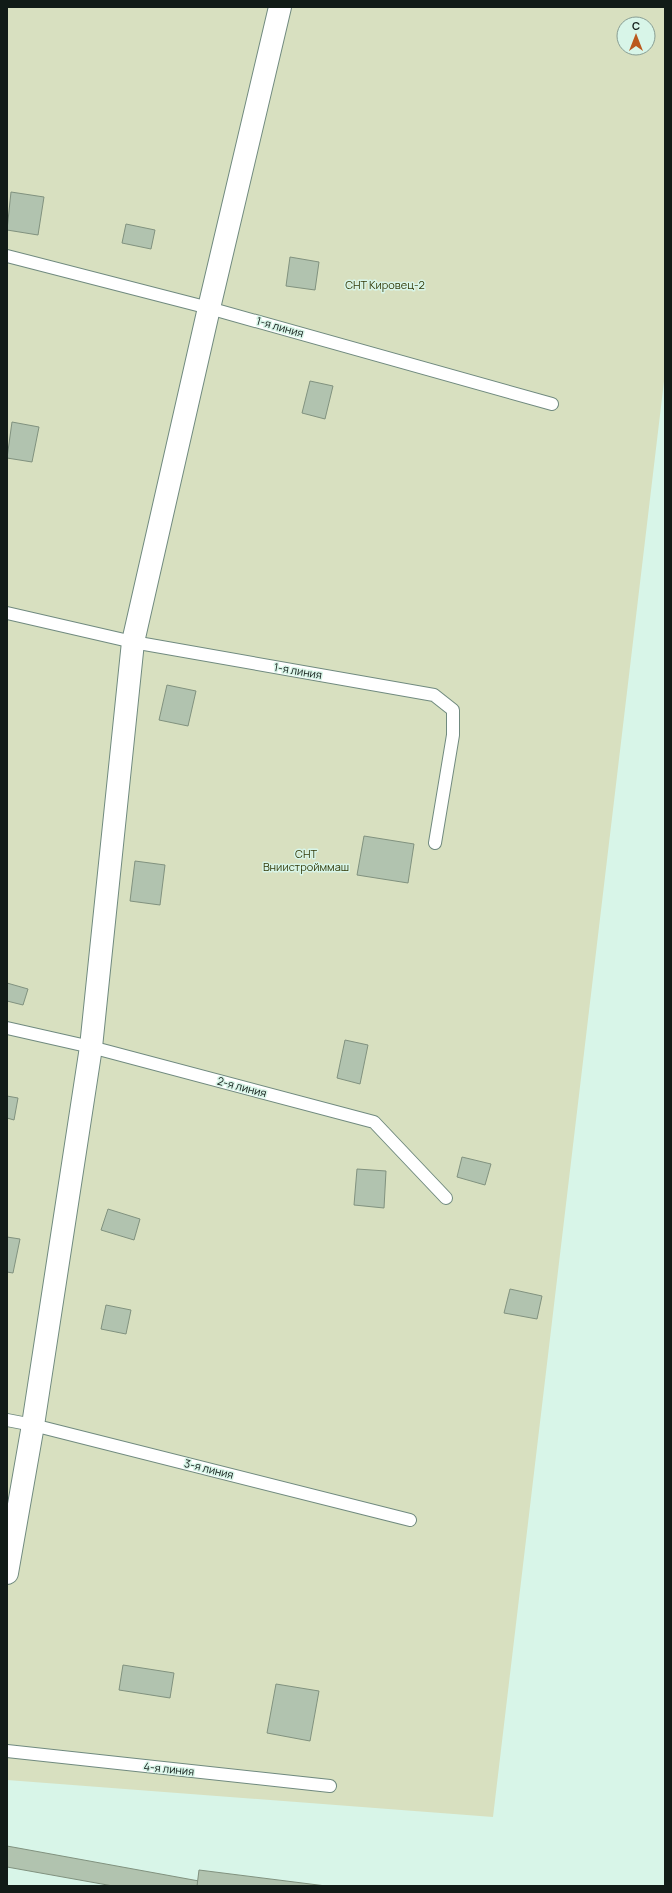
<svg xmlns="http://www.w3.org/2000/svg" width="672" height="1893" viewBox="0 0 672 1893" font-family="Manrope,sans-serif">
	<style>
		.green { fill: #d8e0c0; fill-rule: evenodd }
		.building { fill: #b1c3af; stroke: #81927f }
		.lines { fill: none; stroke-linecap: round; stroke-linejoin: round }
		.service-casing { stroke: #708a7f; stroke-width: 14 }
		.minor-casing { stroke: #708a7f; stroke-width: 24 }
		.service { stroke: #fff; stroke-width: 12 }
		.minor { stroke: #fff; stroke-width: 22 }
		.labels { text-anchor: middle; stroke-width: 3; stroke-linejoin: round; paint-order: stroke }
		.park-label { font-size: 11px; fill: #323a08; stroke: #d8f5e8 }
		.street-label { font-size: 11px; fill: #111b17; stroke: #d8f5e8 }
	</style>
	<rect width="100%" height="100%" fill="#d8f5e8"/>
	<path class="green" d="M7 7H665V373L493 1817 7 1780ZM624 24H648V48H624Z"/>
	<g class="building">
		<polygon points="11,192 44,197 38,235 7,230"/>
		<polygon points="126,224 155,230 151,249 122,243"/>
		<polygon points="290,257 319,262 315,290 286,286"/>
		<polygon points="310,381 333,386 325,419 302,413"/>
		<polygon points="12,422 39,427 32,462 7,458"/>
		<polygon points="167,685 196,691 188,726 159,720"/>
		<polygon points="364,836 414,844 408,883 357,875"/>
		<polygon points="135,861 165,865 160,905 130,901"/>
		<polygon points="7,983 28,989 23,1005 7,1001"/>
		<polygon points="345,1040 368,1045 360,1084 337,1078"/>
		<polygon points="7,1096 18,1098 14,1120 7,1118"/>
		<polygon points="462,1157 491,1164 485,1185 457,1177"/>
		<polygon points="357,1169 386,1171 384,1208 354,1205"/>
		<polygon points="108,1209 140,1219 134,1240 101,1230"/>
		<polygon points="7,1237 20,1239 13,1273 7,1272"/>
		<polygon points="510,1289 542,1296 537,1319 504,1313"/>
		<polygon points="106,1305 131,1310 126,1334 101,1329"/>
		<polygon points="123,1665 174,1673 170,1698 119,1690"/>
		<polygon points="276,1684 319,1691 310,1741 267,1733"/>
		<polygon points="7,1846 199,1881 198,1886 113,1886 7,1867"/>
		<polygon points="199,1870 326,1886 197,1886"/>
	</g>
	<g class="lines">
		<g class="service-casing">
			<g id="service">
				<polyline points="7,256 209,308 552,404"/>
				<polyline points="7,613 133,642 434,695 453,710 453,735 435,843"/>
				<polyline points="7,1028 91,1047 374,1122 446,1198"/>
				<polyline points="7,1420 33,1425 410,1520"/>
				<polyline points="7,1751 330,1786"/>
			</g>
		</g>
		<g class="minor-casing">
			<polyline id="minor" points="7,1573 33,1425 91,1047 133,642 209,308 280,7"/>
		</g>
		<use href="#service" class="service"/>
		<use href="#minor" class="minor"/>
	</g>
	<g class="labels">
		<g class="park-label">
			<text x="385" y="289">СНТ Кировец-2</text>
			<text x="306" y="858">СНТ<tspan x="306" dy="13">Вниистройммаш</tspan></text>
		</g>
		<g class="street-label">
			<text transform="translate(280 327) rotate(16)" y="4">1-я линия</text>
			<text transform="translate(298 671) rotate(10)" y="4">1-я линия</text>
			<text transform="translate(242 1087) rotate(15)" y="4">2-я линия</text>
			<text transform="translate(209 1469) rotate(14)" y="4">3-я линия</text>
			<text transform="translate(169 1769) rotate(6)" y="4">4-я линия</text>
		</g>
	</g>
	<rect width="672" height="1893" fill="none" stroke="#111b17" stroke-width="16"/>
	<g transform="translate(636 36)"><circle r="19" fill="#d8f5e8" stroke="#889e94"/>
	<path d="M0-3L7 15L0 10L-7 15Z" fill="#bb591d"/>
	<text y="-6" font-size="11" font-weight="bold" text-anchor="middle" fill="#111b17">С</text>
	</g>
</svg>
